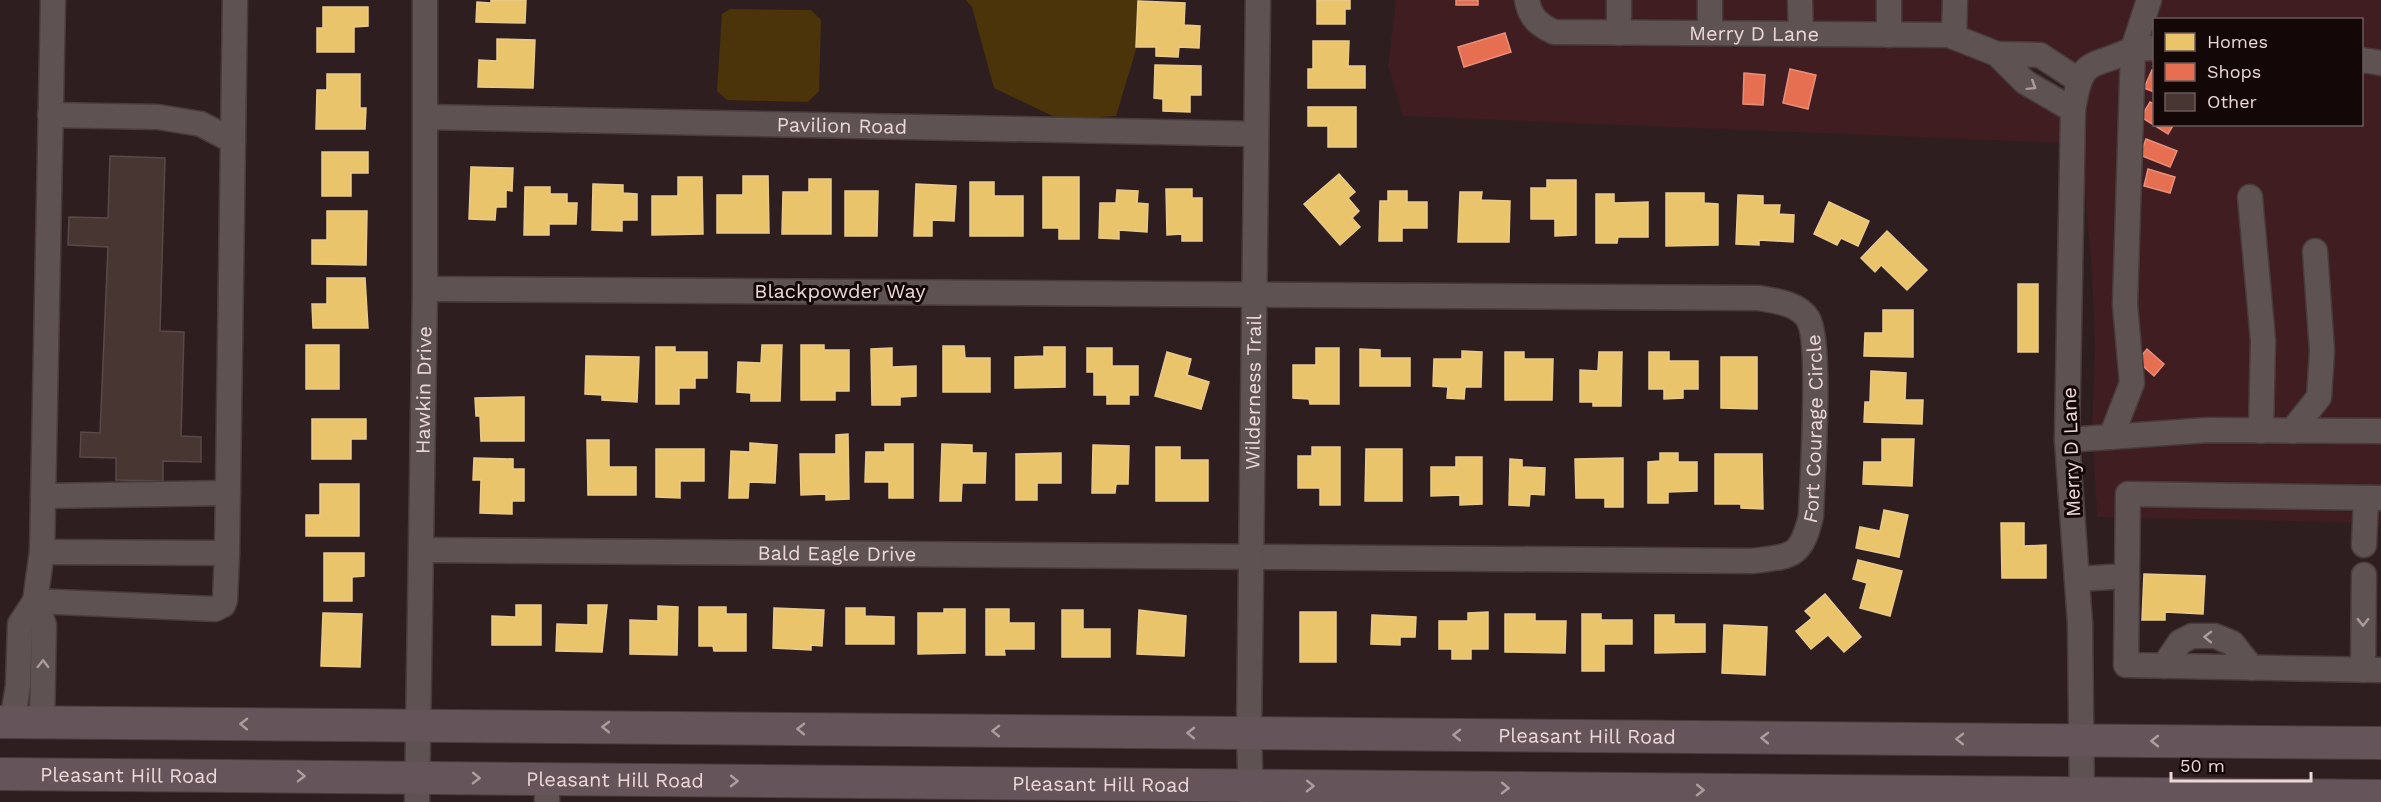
<svg xmlns="http://www.w3.org/2000/svg" width="2381" height="802" viewBox="0 0 2381 802" font-family="'Work Sans',sans-serif">
	<style>
		.built { fill: #3f1d21; fill-rule: evenodd }
		.green { fill: #4c340a }
		.homes { fill: #e9c46a; stroke: #eaca8b; stroke-width: 1.5 }
		.shops { fill: #e76f51; stroke: #e88e7a; stroke-width: 1.5 }
		.building { fill: #473632; stroke: #584a48; stroke-width: 1.5 }
		.lines { fill: none; stroke-linecap: round; stroke-linejoin: round }
		.minor-casing { stroke: #493b3c; stroke-width: 27 }
		.major-casing { stroke: #493b3c; stroke-width: 34 }
		.minor { stroke: #5f5253; stroke-width: 24 }
		.major { stroke: #655459; stroke-width: 32 }
		.oneway { stroke: #ad9b9c }
		.oneway2 { stroke: #af9c9f }
		.labels { text-anchor: middle; stroke-width: 6; stroke-linejoin: round; paint-order: stroke }
		.street-label { font-size: 20px; fill: #ecd7d8; stroke: #140708 }
	</style>
	<rect width="100%" height="100%" fill="#2f1e20"/>
	<g class="built">
		<polygon points="1396,0 1517,0 1529,29 1947,44 1986,59 1987,63 1993,63 2062,115 2063,143 1403,116 1388,66"/>
		<polygon points="1538,0 2138,0 2124,42 2075,66 2002,44 1999,40 1557,23 1546,18"/>
		<path d="M2160 0H2381V523L2097 517 2092 426 2095 348 2092 273 2085 193 2084 113 2088 108 2085 105 2088 84ZM2154 20H2362V124H2154Z"/>
	</g>
	<g class="green">
		<polygon points="966,0 1142,0 1140,36 1116,116 1059,119 994,88 972,7"/>
		<polygon points="730,9 811,10 821,20 819,91 808,102 727,100 717,91 722,14"/>
	</g>
	<g class="homes">
		<polygon points="491,0 526,0 525,23 476,22 477,2 491,3"/>
		<polygon points="1317,0 1350,0 1350,9 1345,9 1345,24 1317,24"/>
		<polygon points="1138,1 1185,3 1184,25 1200,26 1199,48 1179,47 1178,57 1156,56 1156,47 1136,47"/>
		<polygon points="323,7 368,7 368,26 354,27 354,52 317,52 317,28 323,28"/>
		<polygon points="497,39 535,40 533,88 478,87 479,60 497,61"/>
		<polygon points="1313,41 1349,41 1348,66 1365,66 1365,88 1308,88 1308,69 1313,69"/>
		<polygon points="1155,65 1201,66 1201,95 1190,95 1190,112 1163,111 1163,99 1154,98"/>
		<polygon points="327,74 360,74 360,108 366,108 365,129 316,129 317,90 327,90"/>
		<polygon points="1308,107 1356,107 1356,147 1328,147 1328,126 1308,126"/>
		<polygon points="322,152 368,152 368,173 351,173 351,196 322,196"/>
		<polygon points="471,167 513,168 512,191 506,190 506,207 496,207 495,220 469,219"/>
		<polygon points="1339,174 1355,192 1348,198 1359,211 1352,218 1360,227 1340,245 1304,204"/>
		<polygon points="743,176 768,176 769,233 717,233 717,195 743,195"/>
		<polygon points="678,177 702,177 703,234 652,235 652,196 678,196"/>
		<polygon points="1043,177 1079,177 1079,239 1059,239 1059,228 1043,228"/>
		<polygon points="809,179 831,179 831,234 782,234 783,192 809,192"/>
		<polygon points="1547,180 1576,180 1576,235 1555,236 1555,219 1531,219 1531,188 1547,188"/>
		<polygon points="970,182 994,182 994,196 1023,196 1023,236 970,236"/>
		<polygon points="593,184 623,185 623,193 637,194 637,220 622,220 622,231 592,230"/>
		<polygon points="916,184 956,186 954,221 932,220 932,236 914,236"/>
		<polygon points="525,187 550,187 550,194 567,194 567,203 577,203 576,224 549,224 549,235 524,235"/>
		<polygon points="1166,189 1192,189 1192,198 1202,198 1202,241 1182,241 1182,234 1167,235"/>
		<polygon points="1117,190 1138,191 1137,203 1148,204 1147,232 1119,230 1119,239 1099,238 1100,203 1116,203"/>
		<polygon points="845,191 878,191 877,236 845,236"/>
		<polygon points="1388,191 1407,191 1407,202 1427,202 1427,228 1402,228 1402,241 1379,241 1380,201 1388,201"/>
		<polygon points="1460,192 1482,192 1481,200 1510,201 1509,242 1458,242"/>
		<polygon points="1666,193 1704,193 1704,203 1718,204 1718,245 1666,246"/>
		<polygon points="1596,194 1614,194 1614,203 1648,202 1648,237 1618,237 1617,243 1596,243"/>
		<polygon points="1738,195 1763,196 1763,205 1780,205 1779,214 1794,215 1793,242 1759,240 1759,245 1736,244"/>
		<polygon points="1829,202 1869,221 1858,246 1841,238 1837,245 1814,234"/>
		<polygon points="327,211 367,211 366,265 312,264 312,240 327,240"/>
		<polygon points="1887,231 1927,270 1907,290 1881,265 1875,272 1861,258"/>
		<polygon points="327,278 365,278 368,328 313,328 312,304 327,304"/>
		<rect x="2018" y="284" width="20" height="68"/>
		<polygon points="1883,310 1913,310 1913,357 1864,356 1865,333 1883,333"/>
		<rect x="306" y="345" width="33" height="44"/>
		<polygon points="762,345 782,345 780,401 751,401 751,393 737,392 738,362 761,363"/>
		<polygon points="801,345 824,345 824,350 849,350 849,391 835,391 835,400 801,400"/>
		<polygon points="943,346 964,346 965,358 990,358 990,392 943,392"/>
		<polygon points="656,347 675,347 675,352 707,352 707,378 695,378 695,388 679,388 679,404 656,404"/>
		<polygon points="1044,347 1065,347 1065,387 1015,388 1015,357 1044,356"/>
		<polygon points="892,348 892,367 916,366 916,396 900,397 900,405 872,405 871,349"/>
		<polygon points="1087,348 1112,348 1112,366 1138,366 1138,395 1129,395 1129,404 1107,404 1107,395 1094,395 1094,372 1087,372"/>
		<polygon points="1316,348 1339,348 1339,404 1310,404 1309,399 1293,398 1293,365 1316,365"/>
		<polygon points="1360,349 1380,350 1380,358 1410,358 1410,386 1360,386"/>
		<polygon points="1462,351 1482,352 1481,387 1465,387 1464,399 1447,398 1448,387 1433,386 1434,359 1462,359"/>
		<polygon points="1167,352 1191,359 1187,375 1209,382 1201,409 1155,396"/>
		<polygon points="1505,352 1524,352 1524,359 1553,359 1552,400 1505,400"/>
		<polygon points="1599,352 1622,352 1621,406 1593,406 1593,402 1580,402 1580,370 1598,371"/>
		<polygon points="1649,352 1669,352 1669,361 1698,361 1698,389 1683,389 1683,398 1664,399 1664,389 1649,389"/>
		<polygon points="586,356 639,357 637,402 602,400 602,395 585,394"/>
		<polygon points="1721,357 1757,357 1757,409 1721,408"/>
		<polygon points="1871,371 1906,373 1905,400 1923,400 1922,424 1864,422 1865,402 1870,402"/>
		<polygon points="524,397 524,441 481,441 480,416 476,416 475,398"/>
		<polygon points="312,419 366,419 366,439 351,439 351,459 312,459"/>
		<polygon points="848,434 849,499 826,500 826,494 801,495 800,454 836,454 836,435"/>
		<polygon points="1882,439 1914,439 1912,486 1863,484 1864,462 1882,462"/>
		<polygon points="587,440 609,440 609,467 636,467 636,495 588,495"/>
		<polygon points="750,443 777,445 775,483 749,482 748,498 729,498 731,451 750,452"/>
		<polygon points="885,444 913,444 913,498 889,498 889,482 865,482 866,452 885,452"/>
		<polygon points="942,444 972,445 972,453 986,453 985,483 962,483 961,501 940,501"/>
		<polygon points="1093,445 1129,446 1128,484 1116,484 1115,493 1092,493"/>
		<polygon points="1156,447 1180,447 1180,460 1208,460 1208,501 1156,501"/>
		<polygon points="1312,447 1340,447 1340,505 1320,505 1320,488 1298,488 1298,456 1312,456"/>
		<polygon points="656,449 704,449 704,481 680,481 680,498 656,497"/>
		<polygon points="1366,449 1402,449 1402,501 1365,501"/>
		<polygon points="1061,453 1061,483 1037,483 1037,500 1016,500 1016,454"/>
		<polygon points="1660,453 1678,453 1678,462 1697,462 1697,491 1668,492 1668,503 1648,503 1648,462 1660,461"/>
		<polygon points="1715,454 1762,454 1763,509 1741,508 1741,504 1715,504"/>
		<polygon points="1456,457 1482,457 1482,504 1460,505 1460,495 1431,496 1431,467 1456,467"/>
		<polygon points="474,458 513,459 513,469 524,469 524,501 512,501 512,514 480,513 481,480 473,480"/>
		<polygon points="1623,458 1623,507 1605,507 1605,498 1576,498 1575,459"/>
		<polygon points="1510,459 1522,460 1522,467 1545,468 1544,495 1530,494 1529,506 1509,505"/>
		<polygon points="320,484 359,484 359,536 306,536 306,515 320,515"/>
		<polygon points="1884,510 1908,515 1899,557 1856,548 1860,527 1880,531"/>
		<polygon points="2001,523 2024,523 2024,546 2046,545 2046,578 2002,578"/>
		<polygon points="324,553 364,553 364,576 352,577 352,601 324,601"/>
		<polygon points="1858,560 1902,571 1890,616 1860,608 1867,583 1853,579"/>
		<polygon points="2144,574 2205,576 2203,614 2165,612 2165,620 2142,620"/>
		<polygon points="1825,594 1861,637 1844,652 1828,635 1811,649 1796,631 1812,618 1805,611"/>
		<polygon points="516,605 541,605 541,645 492,645 492,616 516,617"/>
		<polygon points="588,605 607,605 602,652 556,651 557,624 588,625"/>
		<polygon points="658,606 678,607 677,655 630,654 630,620 658,621"/>
		<polygon points="699,607 726,607 726,614 746,614 746,651 714,651 713,646 699,646"/>
		<polygon points="774,608 824,610 822,646 811,645 811,650 773,648"/>
		<polygon points="846,608 865,608 865,616 894,617 894,644 846,644"/>
		<polygon points="944,609 965,609 965,653 918,654 918,613 944,613"/>
		<polygon points="986,609 1009,609 1009,623 1034,623 1034,649 1004,649 1005,655 986,655"/>
		<polygon points="1062,610 1083,610 1083,629 1110,629 1110,657 1062,657"/>
		<polygon points="1139,610 1186,616 1184,656 1137,654"/>
		<rect x="1300" y="612" width="36" height="50"/>
		<polygon points="1488,612 1488,649 1471,649 1471,659 1452,659 1452,649 1439,649 1439,621 1468,621 1468,613"/>
		<polygon points="323,613 362,614 360,667 321,666"/>
		<polygon points="1505,614 1535,614 1535,621 1566,621 1565,653 1505,652"/>
		<polygon points="1582,614 1601,614 1601,620 1632,620 1632,644 1604,644 1604,671 1582,671"/>
		<polygon points="1372,615 1416,617 1415,637 1400,637 1400,645 1371,644"/>
		<polygon points="1655,615 1674,615 1674,624 1705,624 1705,652 1655,653"/>
		<polygon points="1724,625 1767,627 1765,675 1722,673"/>
	</g>
	<g class="shops">
		<rect x="1456" y="0" width="22" height="5"/>
		<polygon points="1505,33 1511,52 1464,67 1458,47"/>
		<polygon points="1790,69 1816,75 1808,109 1783,103"/>
		<polygon points="2152,70 2154,71 2154,92 2144,88"/>
		<polygon points="1744,73 1765,75 1763,105 1743,104"/>
		<polygon points="2150,102 2154,104 2154,124 2174,124 2168,134 2141,117"/>
		<polygon points="2146,139 2177,151 2170,167 2140,155"/>
		<polygon points="2148,169 2175,177 2170,193 2144,186"/>
		<polygon points="2147,349 2164,364 2154,376 2137,361"/>
	</g>
	<polygon class="building" points="110,156 165,158 160,331 184,332 181,436 201,437 201,462 163,461 163,481 116,480 116,458 80,457 81,432 100,433 108,247 68,245 69,217 108,218"/>
	<g class="lines">
		<g class="minor-casing">
			<g id="minor">
				<polyline points="53,0 42,552 35,601 215,609 223,605 225,600 227,553"/>
				<path id="s1" d="M1527 0C1530 18 1539 25 1554 32L1949 35 1997 54 2025 82 2073 110"/>
				<polyline points="1800,0 1801,34"/>
				<polyline points="1619,33 1619,0"/>
				<polyline points="1710,33 1710,0"/>
				<polyline points="1889,35 1889,0"/>
				<polyline points="1954,37 1955,0"/>
				<polyline points="1997,54 2040,55 2078,80"/>
				<polyline points="2362,60 2381,63"/>
				<polyline points="50,115 158,117 201,124 233,141"/>
				<path id="s2" d="M426 117 1256 134"/>
				<polyline points="2250,197 2263,340 2261,431"/>
				<polyline points="2292,431 2319,397 2322,351 2315,251"/>
				<polyline points="2111,437 2132,383 2125,305 2133,49 2154,48"/>
				<polyline points="2067,440 2208,430 2381,431"/>
				<polyline points="43,496 228,493"/>
				<polyline points="2364,545 2366,498"/>
				<path id="s3" d="M423 550 1752 561C1792 556 1801 558 1811 516 1812 482 1822 341 1808 319 1798 303 1775 301 1759 298L425 289"/>
				<polyline points="42,552 227,553 235,0"/>
				<polyline points="2127,576 2126,665 2381,670"/>
				<polyline points="2077,579 2127,576 2128,494 2381,498"/>
				<polyline points="2164,666 2180,642 2192,636 2215,636 2232,643 2252,668"/>
				<polyline points="2363,670 2364,575"/>
				<polyline points="12,722 18,686 20,624 35,601 44,625 42,722"/>
				<path id="s4" d="M417 802 425 289V0"/>
				<polyline points="547,802 547,779"/>
				<path id="s5" d="M1251 802 1249 733 1258 0"/>
				<path d="M2082 802 2080 624 2067 440 2073 110C2082 54 2090 70 2133 49L2149 0"/>
			</g>
		</g>
		<g class="major-casing">
			<g id="major">
				<path id="s6" d="M0 722 2381 743"/>
				<path id="s7" d="M0 774 2381 796"/>
			</g>
		</g>
		<use href="#minor" class="minor"/>
		<use href="#major" class="major"/>
	</g>
	<defs><path id="oneway-chevron" d="M-2-3.5L2.5 0L-2 3.5" fill="none" stroke-width="1.6" stroke-linecap="round" stroke-linejoin="round" transform="scale(1.5)"/></defs>
	<g class="oneway">
		<use href="#oneway-chevron" transform="translate(2032 86) rotate(32)"/>
		<use href="#oneway-chevron" transform="translate(2363 622) rotate(90)"/>
		<use href="#oneway-chevron" transform="translate(2208 637) rotate(-179)"/>
		<use href="#oneway-chevron" transform="translate(43 664) rotate(-89)"/>
	</g>
	<g class="oneway2">
		<use href="#oneway-chevron" transform="translate(244 724) rotate(-179)"/>
		<use href="#oneway-chevron" transform="translate(606 727) rotate(-179)"/>
		<use href="#oneway-chevron" transform="translate(801 729) rotate(-179)"/>
		<use href="#oneway-chevron" transform="translate(996 731) rotate(-179)"/>
		<use href="#oneway-chevron" transform="translate(1191 733) rotate(-179)"/>
		<use href="#oneway-chevron" transform="translate(1457 735) rotate(-179)"/>
		<use href="#oneway-chevron" transform="translate(1765 738) rotate(-179)"/>
		<use href="#oneway-chevron" transform="translate(1960 739) rotate(-179)"/>
		<use href="#oneway-chevron" transform="translate(2155 741) rotate(-180)"/>
		<use href="#oneway-chevron" transform="translate(301 776) rotate(1)"/>
		<use href="#oneway-chevron" transform="translate(476 778) rotate(1)"/>
		<use href="#oneway-chevron" transform="translate(734 781) rotate(1)"/>
		<use href="#oneway-chevron" transform="translate(1310 786) rotate(1)"/>
		<use href="#oneway-chevron" transform="translate(1505 788) rotate(1)"/>
		<use href="#oneway-chevron" transform="translate(1700 790) rotate(1)"/>
	</g>
	<g class="labels">
		<g class="street-label">
			<text dy="7" stroke="none"><textPath href="#s1" startOffset="244">Merry D Lane</textPath></text>
			<text dy="7" stroke="none"><textPath href="#s2" startOffset="416">Pavilion Road</textPath></text>
			<text x="840" y="298">Blackpowder Way</text>
			<text dy="7" stroke="none"><textPath href="#s4" startOffset="412">Hawkin Drive</textPath></text>
			<text dy="7" stroke="none"><textPath href="#s5" startOffset="410">Wilderness Trail</textPath></text>
			<text dy="7" stroke="none"><textPath href="#s3" startOffset="1500">Fort Courage Circle</textPath></text>
			<text transform="translate(2071 452) rotate(-92)" y="7">Merry D Lane</text>
			<text dy="7" stroke="none"><textPath href="#s3" startOffset="414">Bald Eagle Drive</textPath></text>
			<text dy="7" stroke="none"><textPath href="#s6" startOffset="1587">Pleasant Hill Road</textPath></text>
			<text dy="7" stroke="none"><textPath href="#s7" startOffset="129">Pleasant Hill Road</textPath></text>
			<text dy="7" stroke="none"><textPath href="#s7" startOffset="615">Pleasant Hill Road</textPath></text>
			<text dy="7" stroke="none"><textPath href="#s7" startOffset="1101">Pleasant Hill Road</textPath></text>
		</g>
	</g>
	<rect x="2153" y="18" width="210" height="108" fill="#140708" stroke="#6a5a5b" stroke-width="1.5"/>
	<rect x="2165" y="33" width="30" height="18" fill="#e9c46a" stroke="#6a5a5b" stroke-width="1.5"/>
	<text x="2207" y="48" font-size="18" fill="#ecd7d8">Homes</text>
	<rect x="2165" y="63" width="30" height="18" fill="#e76f51" stroke="#6a5a5b" stroke-width="1.5"/>
	<text x="2207" y="78" font-size="18" fill="#ecd7d8">Shops</text>
	<rect x="2165" y="93" width="30" height="18" fill="#473632" stroke="#6a5a5b" stroke-width="1.5"/>
	<text x="2207" y="108" font-size="18" fill="#ecd7d8">Other</text>
	<path d="M2171 772v9h140v-9" fill="none" stroke="#ecd7d8" stroke-width="3"/>
	<text x="2180" y="772" font-size="18" fill="#ecd7d8" stroke="#140708" stroke-width="4.5" paint-order="stroke">50 m</text>
</svg>
